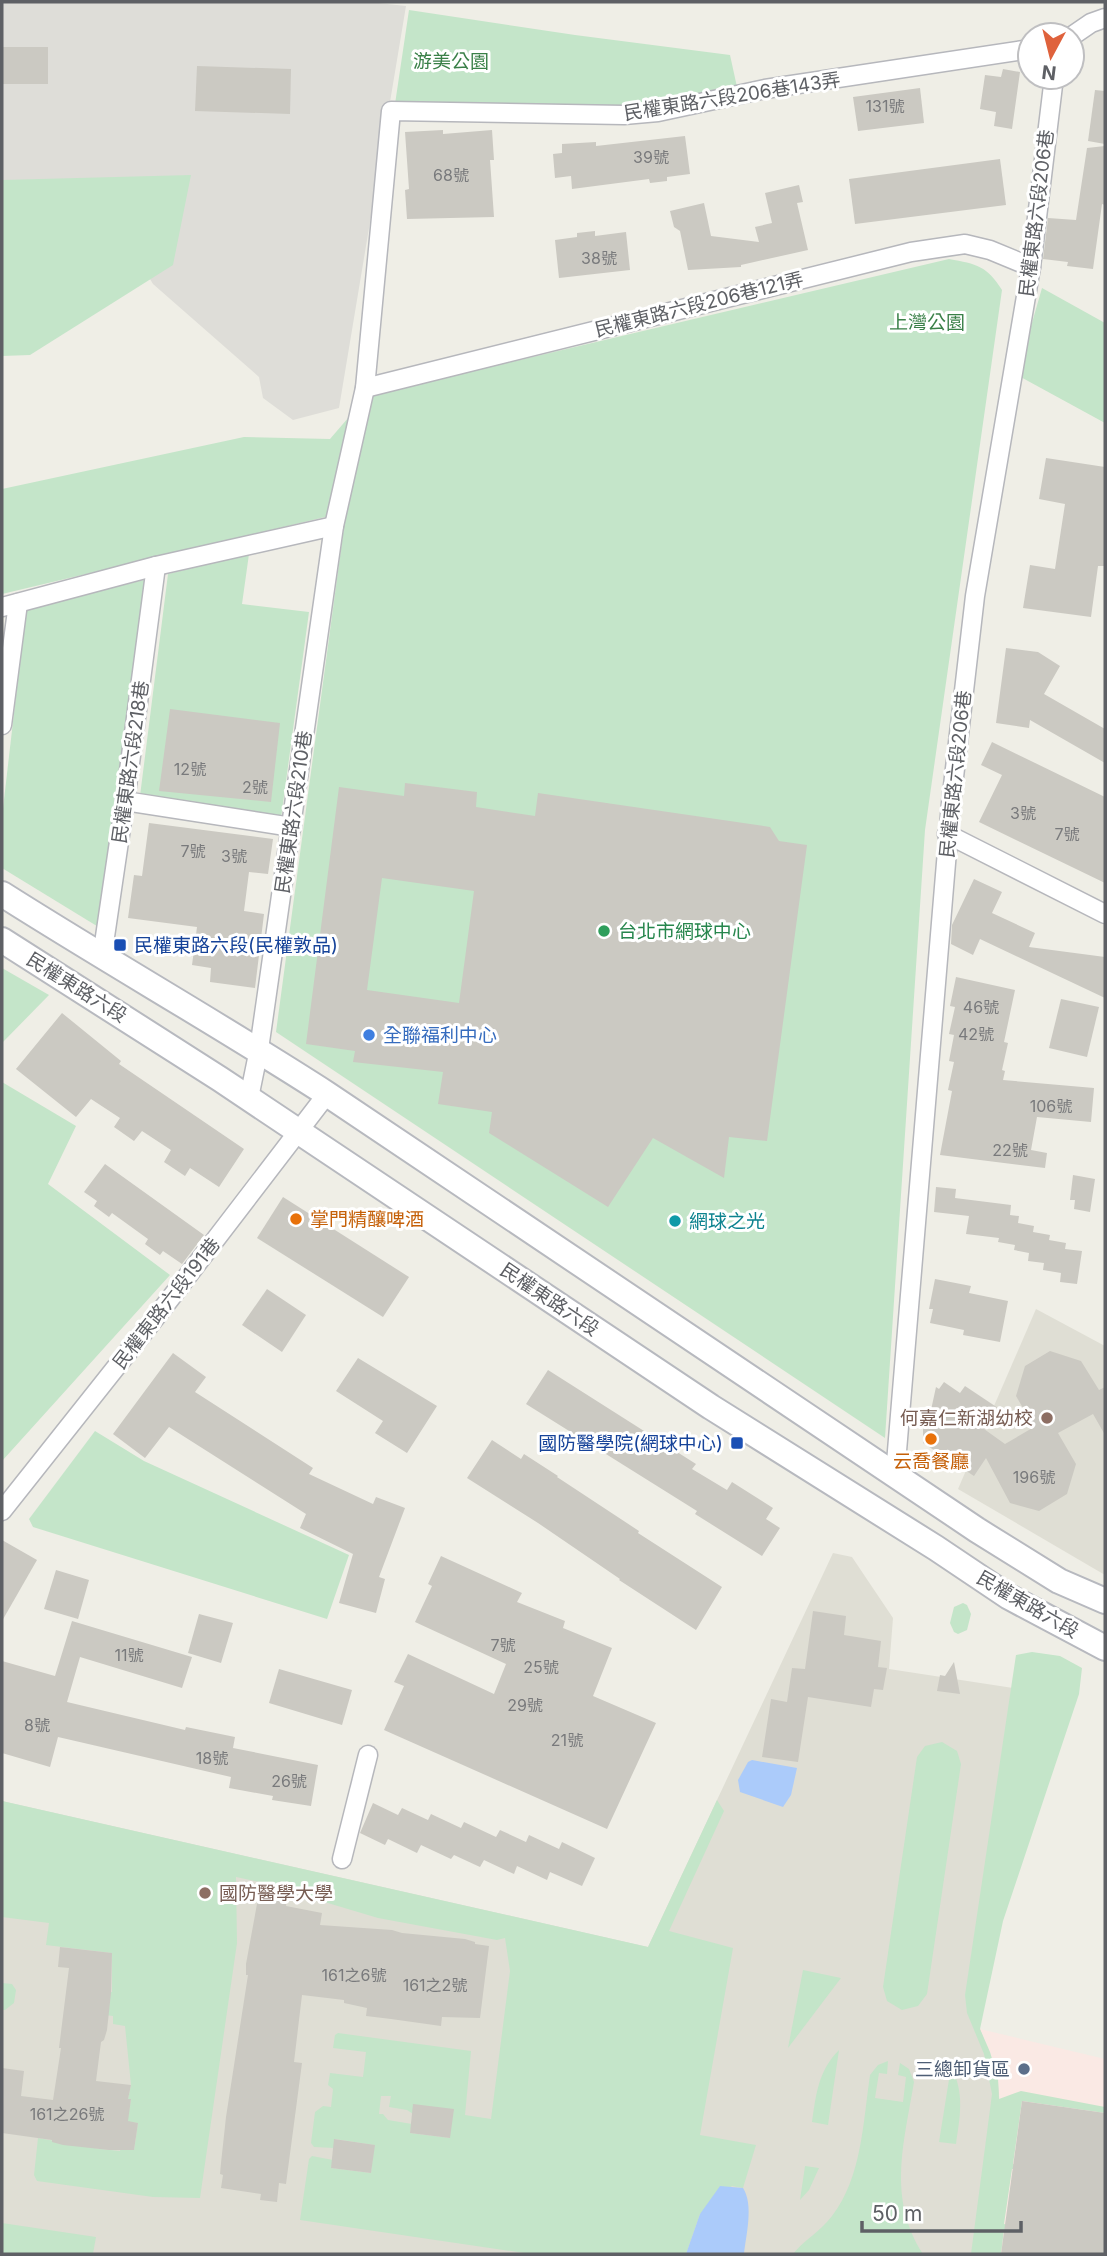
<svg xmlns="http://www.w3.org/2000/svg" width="1107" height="2256" viewBox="0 0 1107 2256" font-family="Inter,'Noto Sans TC',sans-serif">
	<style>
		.industrial { fill: #deddd8 }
		.education { fill: #dfded4 }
		.medical { fill: #fae9e4 }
		.green { fill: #c4e5c9; fill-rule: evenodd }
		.water { fill: #abcbfa }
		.building { fill: #cbc9c2; fill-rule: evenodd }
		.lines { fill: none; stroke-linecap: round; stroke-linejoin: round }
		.minor-casing { stroke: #b6b7bc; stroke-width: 21 }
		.secondary-casing { stroke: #b7b9bf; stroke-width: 28 }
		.minor { stroke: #fff; stroke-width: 18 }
		.secondary { stroke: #fff; stroke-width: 24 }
		.leisure-dot { fill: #2e9e5b; stroke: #fff; stroke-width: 2.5 }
		.transit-dot { fill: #1a4fb4; stroke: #fff; stroke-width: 2.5 }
		.shop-dot { fill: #3f7fe0; stroke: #fff; stroke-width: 2.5 }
		.food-dot { fill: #e8710a; stroke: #fff; stroke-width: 2.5 }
		.culture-dot { fill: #0f9aa8; stroke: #fff; stroke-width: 2.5 }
		.education-dot { fill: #8d6e63; stroke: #fff; stroke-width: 2.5 }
		.service-dot { fill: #5c6f8a; stroke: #fff; stroke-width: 2.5 }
		.labels { text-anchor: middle; stroke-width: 6; stroke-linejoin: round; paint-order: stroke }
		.number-label { font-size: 16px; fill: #797a7c }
		.park-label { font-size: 19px; fill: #3a8048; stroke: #fff }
		.street-label { font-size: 19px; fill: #5e6065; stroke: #fff }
		.leisure-label { font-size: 19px; fill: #27864d; stroke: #fff; text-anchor: start }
		.transit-label { font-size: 19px; fill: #164399; stroke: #fff; text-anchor: start }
		.shop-label { font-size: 19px; fill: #366cbe; stroke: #fff; text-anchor: start }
		.food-label { font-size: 19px; fill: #c56008; stroke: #fff; text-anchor: start }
		.culture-label { font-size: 19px; fill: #0d838f; stroke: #fff; text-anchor: start }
		.education-label { font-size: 19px; fill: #785e54; stroke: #fff; text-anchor: end }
		.service-label { font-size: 19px; fill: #4e5e75; stroke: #fff; text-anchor: end }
	</style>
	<rect width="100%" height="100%" fill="#efeee6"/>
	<polygon class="industrial" points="2,2 369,2 406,6 339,408 293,420 263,398 259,377 153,284 114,219 2,215"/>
	<g class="education">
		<polygon points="1036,1309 1105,1346 1105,1575 958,1489"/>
		<polygon points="833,1553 852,1557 893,1618 889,1669 1013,1688 1001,1913 975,2014 998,2079 1000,2107 977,2254 2,2254 2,1801 648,1947"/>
	</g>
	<polygon class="medical" points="980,2029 1105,2059 1105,2254 977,2254 1000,2107 998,2079 990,2052"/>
	<g class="green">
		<polygon points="409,10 575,35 730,55 737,87 646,106 395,104"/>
		<polygon points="191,175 173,265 30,355 2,356 2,180"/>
		<path d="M949 259C977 264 987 266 1002 290L925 830 885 1438 276 1032 346 512 2 594V489L244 437 330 439 367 396Z"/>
		<polygon points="1042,288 1105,323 1105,423 1017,375"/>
		<polygon points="249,554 242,604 309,612 281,818 140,796 168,574"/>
		<polygon points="152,578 105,931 2,868 2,817 26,609"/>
		<polygon points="2,968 49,995 2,1043"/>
		<polygon points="2,1082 76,1126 48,1184 170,1275 2,1461"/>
		<polygon points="95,1431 144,1461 349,1555 327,1619 33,1527 29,1519"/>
		<polygon points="963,1603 967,1605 971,1614 967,1630 958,1634 954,1632 950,1623 954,1607"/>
		<polygon points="1032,1652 1060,1656 1082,1668 1079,1694 1003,1921 980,2029 990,2052 998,2079 999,2099 1021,2091 1105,2107 1105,2113 1022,2101 1013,2164 1018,2165 1017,2169 1012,2169 1004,2224 1039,2230 1036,2254 1031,2254 1034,2234 1004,2230 1001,2254 971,2254 992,2094 984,2054 967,2013 965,1995 1016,1655"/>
		<polygon points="942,1742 957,1751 961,1764 927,1994 918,2006 902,2010 887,2001 883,1987 917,1757 925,1746"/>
		<path d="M717 1800 724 1811 669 1931 733 1948 700 2135 756 2145 743 2188 732 2186 700 2214 686 2254H531L300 2220 309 2159 312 2156 333 2160 331 2168 371 2173 374 2145 335 2139 334 2148 314 2147 311 2143 315 2112 323 2106 331 2107 333 2089 328 2085 330 2073 363 2077 366 2052 333 2048 335 2035 338 2033 471 2051 465 2115 491 2119 510 1971 505 1938 497 1940 378 1918 301 1895 289 1888 236 1877 237 1943 200 2198 153 2197 37 2181 34 2175 38 2138 100 2149 120 2151 121 2147 134 2150 138 2123 127 2122 131 2100 128 2099 131 2085 125 2026 113 2024V2016L105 2015 108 1992H112V1953L46 1945 49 1923 2 1917V1801L648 1947ZM381 2096H391L389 2107 407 2110 450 2138 410 2133 412 2124 388 2120 383 2114H379Z"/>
		<polygon points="803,1970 841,1978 788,2048"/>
		<polygon points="2,1983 12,1984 16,1990 14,2003 5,2010 2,2010"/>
		<path d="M839 2050 828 2125 812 2122C816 2095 818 2071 839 2050Z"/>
		<path d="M888 2061 887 2074 879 2073 875 2098 903 2102 906 2077 898 2075 900 2063 909 2069 914 2082C904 2143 887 2198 923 2254H793C804 2240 821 2231 832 2216 862 2177 863 2122 870 2075L878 2065Z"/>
		<path d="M951 2067C965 2093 960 2116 956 2144L939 2142Z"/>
		<polygon points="805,2166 819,2168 809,2190 800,2200"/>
		<polygon points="2,2223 96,2237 93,2254 2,2254"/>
	</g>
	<g class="water">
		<polygon points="752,1760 797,1768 791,1795 783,1807 740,1792 738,1780 748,1762"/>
		<path d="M720 2186 743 2188C754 2205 746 2235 744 2254H686L700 2214Z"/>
	</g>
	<g class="building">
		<rect x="2" y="47" width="46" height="37"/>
		<polygon points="197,66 291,69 290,114 195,111"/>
		<polygon points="1003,69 1020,72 1012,129 994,126 996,112 980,109 985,75 1001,77"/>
		<polygon points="920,88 924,123 858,131 853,97"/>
		<polygon points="1095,90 1105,91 1105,144 1088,141"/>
		<polygon points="443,130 443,134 492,130 494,160 490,160 494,217 407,219 405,190 409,189 405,132"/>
		<polygon points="685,136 690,174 667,177 667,181 650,183 649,179 572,189 571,176 555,178 553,154 562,153 562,144 596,142 596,146"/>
		<polygon points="1105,146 1105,205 1102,204 1093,269 1067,266 1068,262 1043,259 1048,218 1076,220 1087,148"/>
		<polygon points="1000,159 1006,205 855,224 849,179"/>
		<polygon points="799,185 803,202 797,203 808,250 741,265 741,267 688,270 680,231 674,227 670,211 704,203 711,236 759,242 755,227 772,223 765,193"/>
		<polygon points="595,231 595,236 626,232 630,270 559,278 555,240 577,237 577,233"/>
		<polygon points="1046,458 1105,467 1105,554 1104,566 1098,566 1091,617 1023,608 1030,565 1055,569 1065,504 1039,499"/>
		<polygon points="1006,648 1038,652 1060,666 1044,694 1105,729 1105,763 1030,720 1029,728 996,723"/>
		<polygon points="170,709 280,723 271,802 159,791"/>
		<polygon points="992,742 1105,797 1105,883 979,822 1002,775 981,765"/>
		<path d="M405 783 477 792 476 807 535 816 538 793 770 827 779 841 807 845 767 1141 729 1137 724 1178 653 1138 608 1207 489 1133 492 1112 438 1104 443 1072 353 1062 355 1051 306 1044 339 787 404 796ZM382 878 474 891 459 1003 367 990Z"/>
		<polygon points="149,823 273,839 268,874 249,872 244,911 264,914 255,988 210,982 211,968 192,965 197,927 128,918 134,875 142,876"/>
		<polygon points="974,879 1002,892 992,913 1035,933 1029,947 1105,957 1105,998 980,939 973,955 951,944 952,925"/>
		<polygon points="956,977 1015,990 1004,1042 1008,1043 1002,1070 1005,1071 1003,1080 1094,1088 1091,1122 1037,1117 1031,1150 1047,1153 1045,1168 940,1155 952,1091 948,1090 954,1062 949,1061 954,1035 949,1034 955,1007 950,1006"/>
		<polygon points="1061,999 1099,1007 1087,1057 1049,1048"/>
		<polygon points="62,1013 121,1061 119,1064 244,1149 219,1187 190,1168 185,1176 164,1162 171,1150 142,1131 134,1141 114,1127 120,1118 91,1099 76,1117 16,1069"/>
		<polygon points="105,1164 204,1235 182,1264 163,1251 160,1255 145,1244 148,1239 112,1213 109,1217 94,1206 97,1201 84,1192"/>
		<polygon points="1073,1175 1095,1179 1090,1212 1074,1209 1075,1200 1070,1200"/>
		<polygon points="936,1187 956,1189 955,1198 1011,1205 1010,1215 1019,1216 1018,1223 1034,1226 1033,1232 1050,1235 1049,1240 1066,1243 1065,1249 1082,1251 1077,1284 1060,1282 1061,1273 1043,1270 1044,1263 1028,1261 1029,1253 1014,1250 1015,1245 998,1242 999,1238 966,1234 969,1216 934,1212"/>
		<polygon points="283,1197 409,1277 383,1317 257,1238"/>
		<polygon points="935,1279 971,1286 969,1293 1008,1301 1000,1342 963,1335 964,1330 930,1323 933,1309 929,1309"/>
		<polygon points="267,1289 306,1315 282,1352 242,1325"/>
		<polygon points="1050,1351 1081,1361 1099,1390 1105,1387 1105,1435 1093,1414 1058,1433 1076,1464 1067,1494 1039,1511 1010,1503 986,1458 974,1476 923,1443 923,1420 931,1410 936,1387 939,1389 944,1382 960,1393 965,1386 998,1408 984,1429 1005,1444 1034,1427 1016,1396 1025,1366"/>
		<polygon points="173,1353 206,1377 195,1392 313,1468 309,1474 373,1504 376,1497 405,1508 379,1577 385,1579 376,1613 339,1603 353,1554 300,1528 306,1514 169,1427 145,1458 113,1434"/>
		<polygon points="358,1358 437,1406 407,1453 375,1433 383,1421 336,1391"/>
		<polygon points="548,1370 696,1464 692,1469 727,1490 732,1482 773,1508 766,1519 780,1528 762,1556 695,1514 697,1511 526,1404"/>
		<polygon points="492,1440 521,1459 524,1454 558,1476 557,1477 639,1531 638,1533 722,1587 696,1630 619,1580 620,1579 538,1523 467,1478"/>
		<polygon points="2,1540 37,1560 2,1621"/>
		<polygon points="441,1556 522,1593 517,1602 565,1621 563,1628 612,1648 593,1696 656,1723 607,1829 384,1730 404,1686 394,1682 408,1654 494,1694 506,1664 415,1622 432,1586 428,1584"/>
		<polygon points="56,1570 89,1580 78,1619 44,1609"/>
		<polygon points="813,1611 846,1616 844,1635 881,1641 878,1667 887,1668 883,1690 874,1689 871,1707 808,1697 798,1762 762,1757 771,1699 787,1702 792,1668 805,1669"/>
		<polygon points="199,1614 233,1623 221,1663 188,1653"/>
		<polygon points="72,1621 192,1657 182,1688 80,1657 67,1702 185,1730 186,1727 235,1737 233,1748 318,1765 311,1806 272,1800 273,1796 229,1788 231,1777 58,1737 50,1767 2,1753 2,1661 55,1676"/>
		<polygon points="954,1662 960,1694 937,1691 940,1675 945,1676"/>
		<polygon points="279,1669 352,1690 342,1725 269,1703"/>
		<polygon points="373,1803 398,1815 402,1808 428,1820 431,1814 461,1828 464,1822 496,1837 500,1830 526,1842 529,1835 559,1849 562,1842 595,1858 582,1886 550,1872 547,1880 517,1866 514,1874 484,1860 480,1867 454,1855 451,1859 421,1845 417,1853 388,1839 385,1845 360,1833"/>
		<polygon points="259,1893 287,1897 286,1906 322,1913 320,1925 392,1930 402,1933 465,1939 475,1942 475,1944 489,1946 480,2018 442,2017 441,2026 391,2019 366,2016 367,2008 344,2003 344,2000 302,1995 294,2062 302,2063 286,2184 279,2183 277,2202 260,2200 261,2194 221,2188 223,2175 220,2174 221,2163 226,2117 248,1975 246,1975 246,1964"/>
		<polygon points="60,1947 112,1953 111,1993 107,2030 104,2040 101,2042 96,2081 131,2085 128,2099 131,2099 128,2121 138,2123 134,2150 109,2150 63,2145 52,2142 52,2140 2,2133 2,2068 24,2071 21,2096 53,2100 61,2048 59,2048 69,1968 58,1967"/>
		<polygon points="1022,2101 1105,2113 1105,2254 1001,2254"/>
		<polygon points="413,2104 454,2109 450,2138 410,2133"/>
		<polygon points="334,2139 375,2145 371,2173 331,2168"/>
	</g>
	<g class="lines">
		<g class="minor-casing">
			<g id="minor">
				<polyline points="1072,36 1091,23 1105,18"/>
				<polyline points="365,388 911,252 965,244 990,250 1031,267"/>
				<polyline points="2,607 156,566 334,526"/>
				<polyline points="2,725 18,603"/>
				<polyline points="125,801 292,827"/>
				<polyline points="947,834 1105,914"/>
				<polyline points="102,957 125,801 156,566"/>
				<polyline points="249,1098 259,1049 334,526 365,388 391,111 624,115 658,112 765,89 1030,49"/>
				<polyline points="895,1475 951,803 975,596 1031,267 1054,77"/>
				<polyline points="2,1511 163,1308 327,1094"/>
				<polyline points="342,1859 368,1755"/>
			</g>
		</g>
		<g class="secondary-casing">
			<g id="secondary">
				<path d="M2 894C109 962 220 1025 327 1094L977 1530 1059 1581 1105 1601"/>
				<polyline points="2,940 220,1079 711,1407 936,1548 1009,1597 1105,1648"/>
			</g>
		</g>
		<use href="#minor" class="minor"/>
		<use href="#secondary" class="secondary"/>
	</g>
	<circle class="leisure-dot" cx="604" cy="931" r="7"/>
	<g class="transit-dot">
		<rect x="113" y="938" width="14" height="14" rx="3.5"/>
		<rect x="730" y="1436" width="14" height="14" rx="3.5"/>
	</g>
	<circle class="shop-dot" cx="369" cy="1035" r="7"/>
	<g class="food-dot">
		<circle cx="296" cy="1219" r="7"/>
		<circle cx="931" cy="1439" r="7"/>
	</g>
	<circle class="culture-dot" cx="675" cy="1221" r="7"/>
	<g class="education-dot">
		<circle cx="1047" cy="1418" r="7"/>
		<circle cx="205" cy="1893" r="7"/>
	</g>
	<circle class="service-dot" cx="1024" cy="2069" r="7"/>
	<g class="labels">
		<g class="number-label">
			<text x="885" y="112">131號</text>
			<text x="651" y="163">39號</text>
			<text x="451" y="181">68號</text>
			<text x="599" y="264">38號</text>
			<text x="190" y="775">12號</text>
			<text x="255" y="793">2號</text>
			<text x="1023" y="819">3號</text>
			<text x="1067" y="840">7號</text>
			<text x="193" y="857">7號</text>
			<text x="234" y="862">3號</text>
			<text x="981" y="1013">46號</text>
			<text x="976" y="1040">42號</text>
			<text x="1051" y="1112">106號</text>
			<text x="1010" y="1156">22號</text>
			<text x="1034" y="1483">196號</text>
			<text x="503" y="1651">7號</text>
			<text x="129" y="1661">11號</text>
			<text x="541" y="1673">25號</text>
			<text x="525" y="1711">29號</text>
			<text x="37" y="1731">8號</text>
			<text x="567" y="1746">21號</text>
			<text x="212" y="1764">18號</text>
			<text x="289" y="1787">26號</text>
			<text x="354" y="1981">161之6號</text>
			<text x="435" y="1991">161之2號</text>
			<text x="67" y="2120">161之26號</text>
		</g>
		<g class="park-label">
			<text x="451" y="68">游美公園</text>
			<text x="927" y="329">上灣公園</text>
		</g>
		<g class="street-label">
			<text transform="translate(732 96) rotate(-9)" y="7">民權東路六段206巷143弄</text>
			<text transform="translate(1036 213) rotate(-83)" y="7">民權東路六段206巷</text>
			<text transform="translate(699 304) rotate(-14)" y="7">民權東路六段206巷121弄</text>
			<text transform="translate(130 762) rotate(-82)" y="7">民權東路六段218巷</text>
			<text transform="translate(955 774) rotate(-84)" y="7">民權東路六段206巷</text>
			<text transform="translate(293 812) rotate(-82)" y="7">民權東路六段210巷</text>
			<text transform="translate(77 987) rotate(32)" y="7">民權東路六段</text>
			<text transform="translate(550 1299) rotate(34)" y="7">民權東路六段</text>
			<text transform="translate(166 1303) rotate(-52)" y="7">民權東路六段191巷</text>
			<text transform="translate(1028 1604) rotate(30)" y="7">民權東路六段</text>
		</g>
		<g class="leisure-label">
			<text x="618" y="938">台北市網球中心</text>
		</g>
		<g class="transit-label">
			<text x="134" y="952">民權東路六段(民權敦品)</text>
			<text x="723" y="1450" text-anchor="end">國防醫學院(網球中心)</text>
		</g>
		<g class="shop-label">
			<text x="383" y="1042">全聯福利中心</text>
		</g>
		<g class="food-label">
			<text x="310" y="1226">掌門精釀啤酒</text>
			<text x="931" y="1468" text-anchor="middle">云喬餐廳</text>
		</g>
		<g class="culture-label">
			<text x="689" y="1228">網球之光</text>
		</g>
		<g class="education-label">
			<text x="1033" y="1425">何嘉仁新湖幼校</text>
			<text x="219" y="1900" text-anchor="start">國防醫學大學</text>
		</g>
		<g class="service-label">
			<text x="1010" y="2076">三總卸貨區</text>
		</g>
	</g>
	<rect width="1107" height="2256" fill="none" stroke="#5e6065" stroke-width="7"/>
	<g transform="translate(1051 56) rotate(187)"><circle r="33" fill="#ffffff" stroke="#bfbfc1" stroke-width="2"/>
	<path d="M0-5L12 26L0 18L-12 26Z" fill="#df623c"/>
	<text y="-10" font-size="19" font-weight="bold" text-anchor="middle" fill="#5e6065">N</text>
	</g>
	<path d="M862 2221v10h159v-10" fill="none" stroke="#5e6065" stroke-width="3.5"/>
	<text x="872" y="2221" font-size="21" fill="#5e6065" stroke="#ffffff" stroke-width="5" paint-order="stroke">50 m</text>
</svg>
